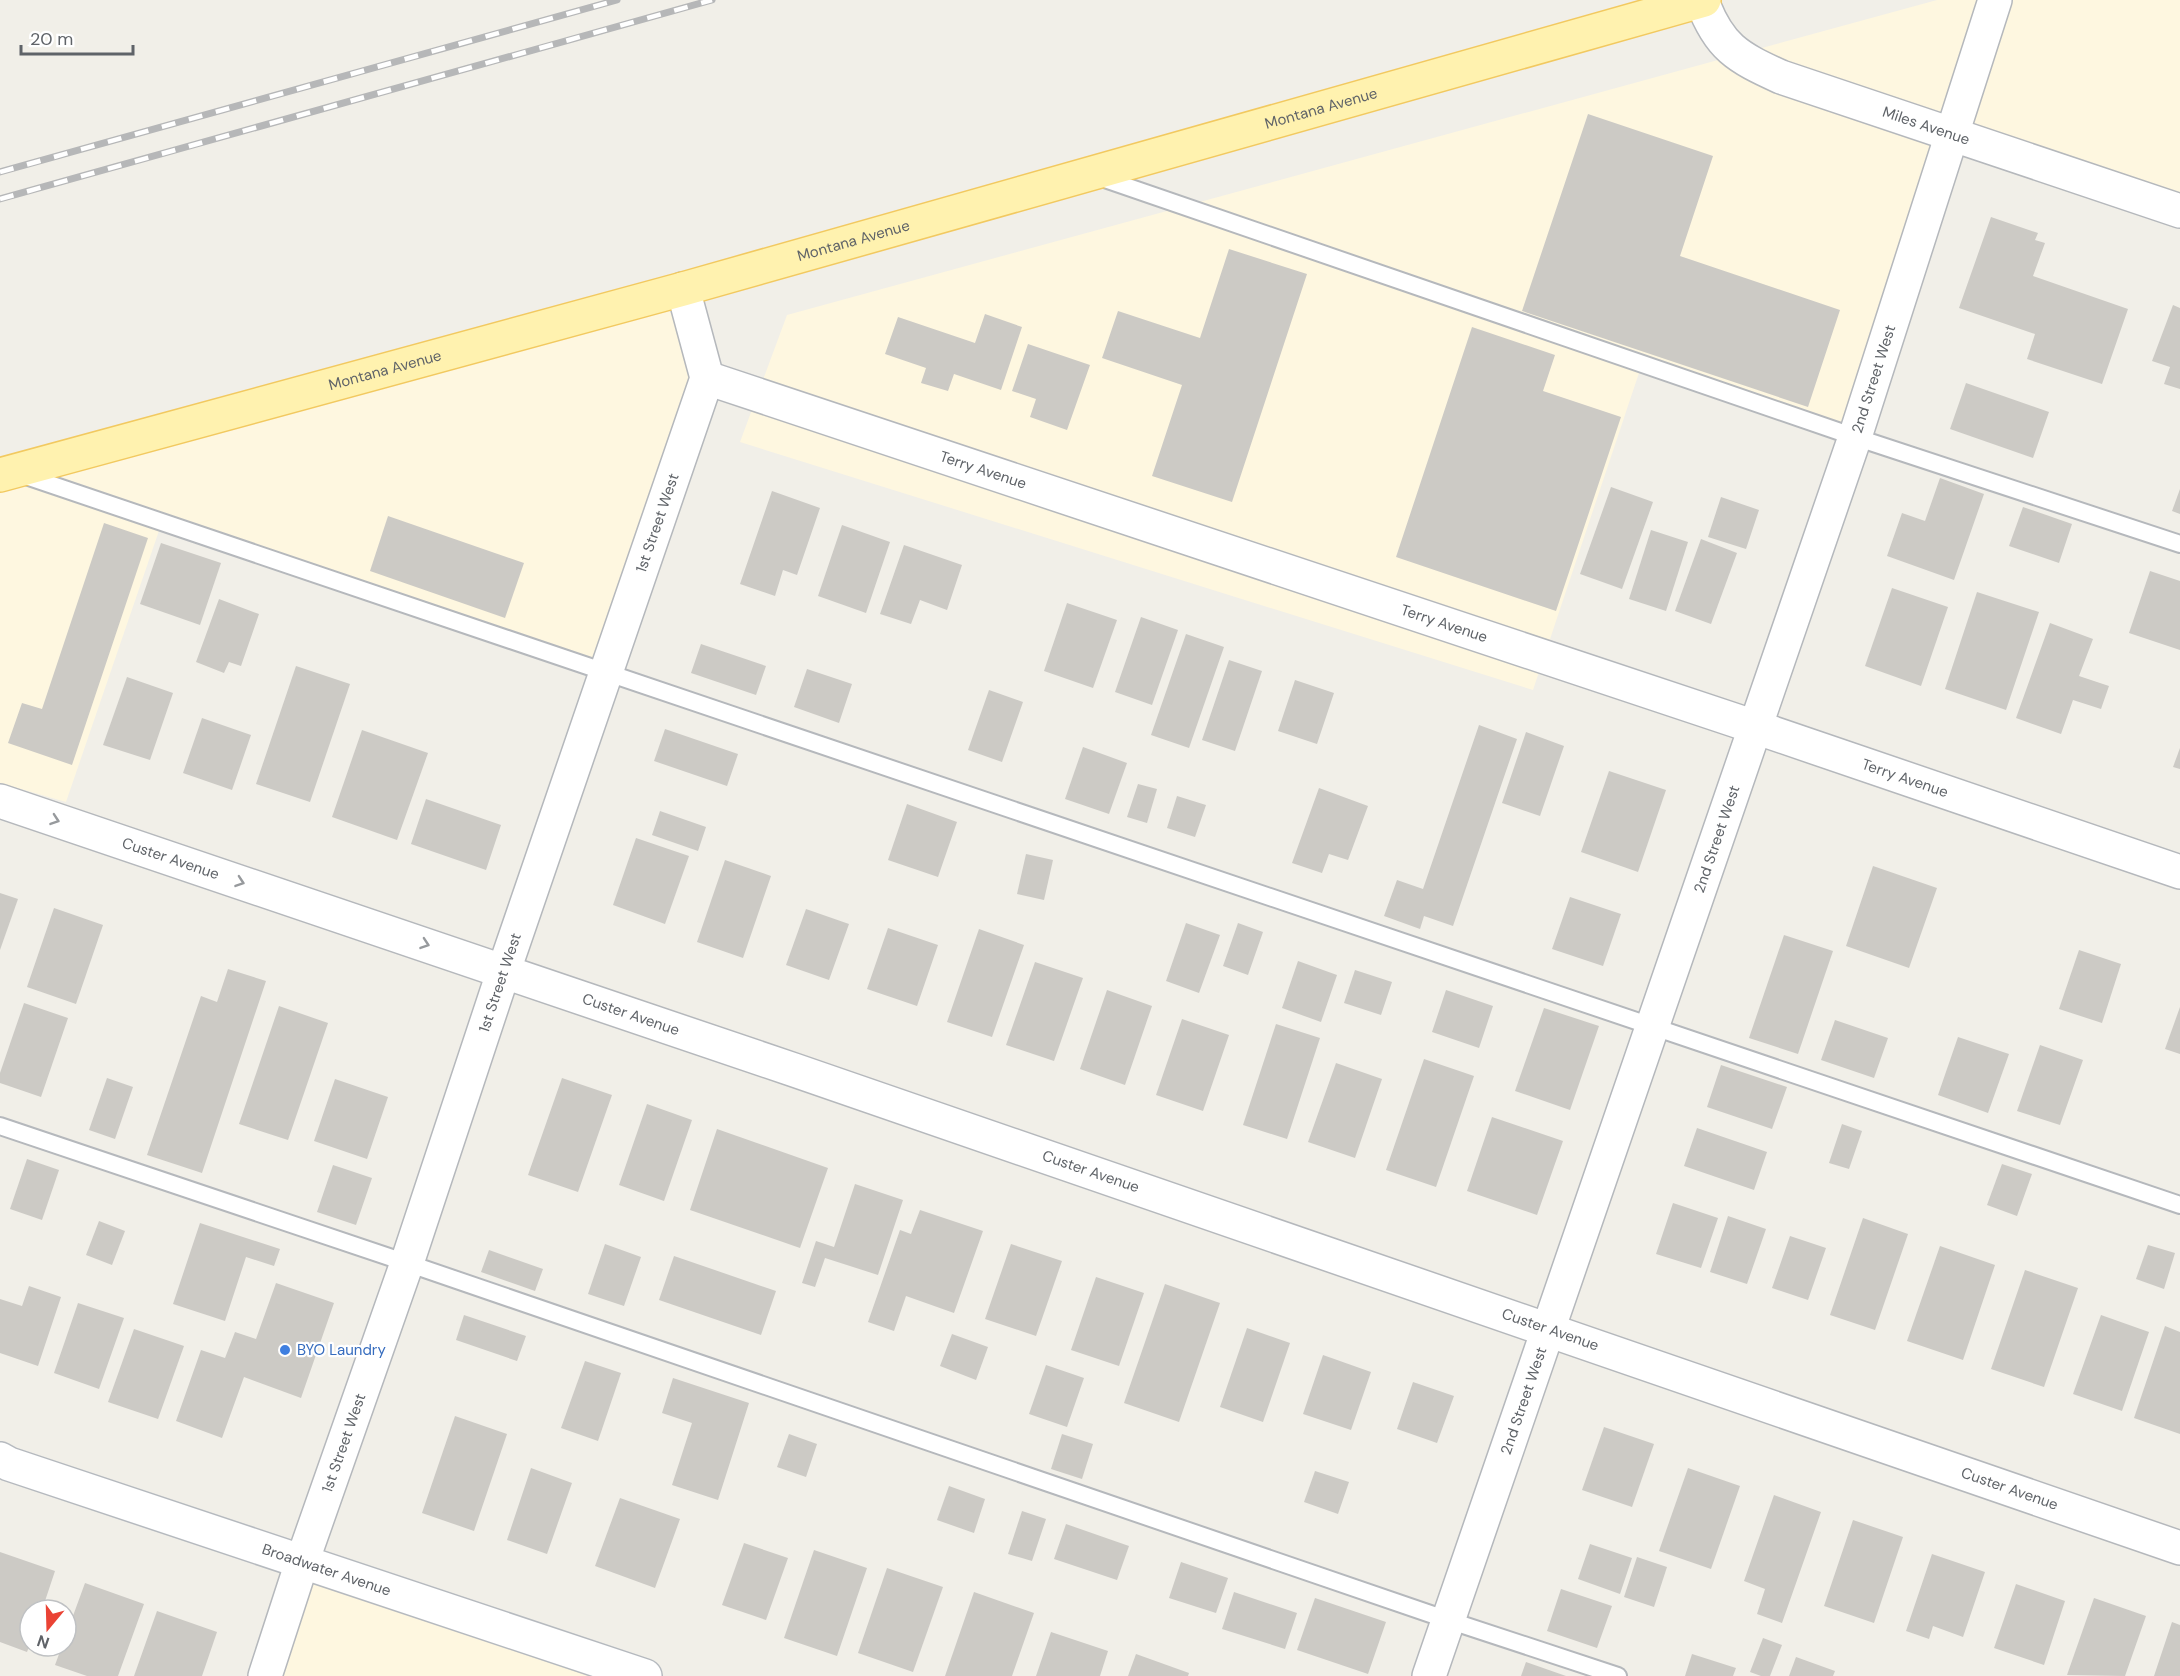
<svg xmlns="http://www.w3.org/2000/svg" width="2180" height="1676" viewBox="0 0 2180 1676" font-family="'DM Sans',sans-serif">
	<style>
		.commercial { fill: #fef7e0 }
		.building { fill: #cccac5 }
		.lines { fill: none; stroke-linecap: round; stroke-linejoin: round }
		.service-casing { stroke: #b5b8bc; stroke-width: 20 }
		.minor-casing { stroke: #b5b8bc; stroke-width: 36 }
		.secondary-casing { stroke: #b6babf; stroke-width: 36 }
		.primary-casing { stroke: #f2c960; stroke-width: 36 }
		.service { stroke: #fff; stroke-width: 16 }
		.minor { stroke: #fff; stroke-width: 33 }
		.secondary { stroke: #fff; stroke-width: 33 }
		.primary { stroke: #fff2af; stroke-width: 33 }
		.rail-casing { stroke: #b6b7b8; stroke-width: 7 }
		.rail { stroke: #fff; stroke-width: 4.5; stroke-dasharray: 14; stroke-linecap: butt }
		.oneway { stroke: #979a9d }
		.shop-dot { fill: #3f7fe0; stroke: #fff; stroke-width: 2 }
		.labels { text-anchor: middle; stroke-width: 4.5; stroke-linejoin: round; paint-order: stroke }
		.street-label { font-size: 15px; fill: #5f6368; stroke: #fff }
		.shop-label { font-size: 15px; fill: #366cbe; stroke: #fff; text-anchor: start }
	</style>
	<rect width="100%" height="100%" fill="#f1efe8"/>
	<g class="commercial">
		<polygon points="1937,0 2180,0 2180,211 1952,136 1855,437 1642,364 1533,690 740,442 787,315"/>
		<polygon points="683,289 707,378 607,670 162,522 66,802 0,783 0,475"/>
		<polygon points="302,1562 645,1676 265,1676"/>
	</g>
	<g class="building">
		<polygon points="1588,114 1713,156 1680,256 1840,310 1808,407 1522,311"/>
		<polygon points="1991,217 2038,233 2035,240 2045,243 2033,276 2128,309 2102,384 2027,359 2035,334 1959,308"/>
		<polygon points="1229,249 1307,274 1232,502 1152,476 1182,385 1102,358 1118,311 1200,338"/>
		<polygon points="2173,305 2180,308 2180,389 2164,384 2170,367 2152,361"/>
		<polygon points="985,314 1022,327 1001,390 954,374 948,391 921,383 926,368 885,354 898,317 975,343"/>
		<polygon points="1472,327 1555,355 1543,391 1621,417 1556,611 1396,557"/>
		<polygon points="1028,344 1090,365 1067,430 1030,417 1036,399 1012,391"/>
		<polygon points="1966,383 2049,412 2033,458 1950,429"/>
		<polygon points="1940,478 1984,494 1954,580 1887,556 1902,513 1925,521"/>
		<polygon points="1611,487 1653,502 1622,589 1580,574"/>
		<polygon points="2180,489 2180,514 2172,511"/>
		<polygon points="772,491 820,508 797,575 783,570 775,596 740,584"/>
		<polygon points="1721,497 1759,510 1746,549 1708,537"/>
		<polygon points="2023,507 2072,524 2059,563 2009,546"/>
		<polygon points="388,516 524,563 505,618 370,571"/>
		<polygon points="104,523 148,538 72,765 8,743 22,703 42,709"/>
		<polygon points="842,525 890,542 866,613 818,596"/>
		<polygon points="1651,530 1688,542 1666,611 1629,599"/>
		<polygon points="1701,539 1737,553 1711,624 1675,611"/>
		<polygon points="161,543 221,563 200,625 140,604"/>
		<polygon points="904,545 962,565 947,610 920,600 911,624 880,614"/>
		<polygon points="2150,571 2180,581 2180,650 2129,633"/>
		<polygon points="1892,588 1948,607 1921,686 1865,666"/>
		<polygon points="1977,592 2039,612 2006,710 1945,689"/>
		<polygon points="219,599 259,614 241,666 229,662 224,673 196,662"/>
		<polygon points="1067,603 1117,620 1093,688 1044,671"/>
		<polygon points="1141,617 1178,630 1152,705 1115,692"/>
		<polygon points="2050,623 2093,639 2079,676 2109,686 2101,709 2073,700 2061,734 2016,718"/>
		<polygon points="1186,634 1224,647 1189,748 1151,735"/>
		<polygon points="701,644 766,666 756,695 691,673"/>
		<polygon points="1229,660 1262,671 1235,751 1202,740"/>
		<polygon points="296,666 350,684 310,802 256,784"/>
		<polygon points="807,669 852,684 839,723 794,707"/>
		<polygon points="127,677 173,693 150,760 103,745"/>
		<polygon points="1295,680 1334,693 1317,744 1278,731"/>
		<polygon points="989,690 1023,702 1002,762 968,750"/>
		<polygon points="202,718 251,735 232,790 183,773"/>
		<polygon points="1479,725 1517,739 1453,926 1424,916 1420,929 1384,916 1397,880 1423,889"/>
		<polygon points="665,729 738,754 727,786 654,761"/>
		<polygon points="362,730 428,753 397,840 332,817"/>
		<polygon points="1526,732 1564,746 1540,816 1502,803"/>
		<polygon points="1083,747 1127,763 1109,814 1065,799"/>
		<polygon points="2180,748 2180,769 2173,767"/>
		<polygon points="1609,771 1666,790 1638,872 1581,852"/>
		<polygon points="1138,784 1157,789 1147,823 1127,817"/>
		<polygon points="1319,788 1368,806 1348,860 1329,854 1322,873 1292,863"/>
		<polygon points="1177,796 1206,805 1195,837 1167,828"/>
		<polygon points="426,799 501,825 486,870 411,844"/>
		<polygon points="907,804 957,822 938,877 888,860"/>
		<polygon points="660,811 706,827 698,851 652,835"/>
		<polygon points="636,838 689,856 665,924 613,905"/>
		<polygon points="1026,854 1053,860 1044,900 1017,894"/>
		<polygon points="725,860 771,876 743,958 697,942"/>
		<polygon points="1873,866 1937,888 1909,968 1846,946"/>
		<polygon points="0,893 18,899 0,950"/>
		<polygon points="1570,897 1621,914 1603,966 1552,949"/>
		<polygon points="54,908 103,925 76,1004 27,987"/>
		<polygon points="806,909 849,924 829,980 786,965"/>
		<polygon points="1186,923 1220,935 1199,993 1166,981"/>
		<polygon points="1238,923 1263,932 1248,975 1223,966"/>
		<polygon points="888,928 938,945 917,1006 867,989"/>
		<polygon points="979,929 1024,945 992,1037 947,1022"/>
		<polygon points="1784,935 1833,951 1798,1054 1749,1038"/>
		<polygon points="2079,950 2121,964 2102,1023 2059,1009"/>
		<polygon points="1298,961 1337,975 1321,1022 1282,1008"/>
		<polygon points="1035,962 1083,978 1054,1061 1006,1045"/>
		<polygon points="228,969 266,981 202,1173 147,1155 201,996 217,1002"/>
		<polygon points="1355,970 1392,982 1381,1015 1344,1003"/>
		<polygon points="1107,990 1152,1006 1125,1085 1080,1069"/>
		<polygon points="1446,990 1493,1006 1479,1048 1432,1032"/>
		<polygon points="24,1003 68,1018 41,1097 0,1083 0,1073"/>
		<polygon points="279,1006 328,1023 288,1140 239,1124"/>
		<polygon points="2180,1007 2180,1054 2165,1049"/>
		<polygon points="1544,1008 1599,1026 1570,1110 1515,1091"/>
		<polygon points="1182,1019 1229,1035 1203,1111 1156,1095"/>
		<polygon points="1835,1020 1888,1038 1874,1078 1821,1060"/>
		<polygon points="1276,1024 1320,1038 1287,1139 1243,1125"/>
		<polygon points="1958,1037 2009,1054 1988,1113 1938,1095"/>
		<polygon points="2040,1045 2083,1060 2060,1125 2017,1111"/>
		<polygon points="1424,1059 1474,1076 1436,1187 1386,1170"/>
		<polygon points="1336,1063 1382,1079 1355,1158 1308,1142"/>
		<polygon points="1721,1065 1787,1087 1772,1129 1707,1107"/>
		<polygon points="107,1078 133,1087 115,1139 89,1130"/>
		<polygon points="562,1078 612,1095 578,1192 528,1175"/>
		<polygon points="335,1079 388,1097 367,1159 314,1141"/>
		<polygon points="647,1104 692,1120 664,1201 619,1185"/>
		<polygon points="1492,1117 1563,1141 1537,1215 1467,1191"/>
		<polygon points="1842,1124 1862,1131 1849,1169 1829,1163"/>
		<polygon points="1697,1128 1767,1152 1754,1190 1684,1166"/>
		<polygon points="717,1129 828,1168 800,1248 690,1210"/>
		<polygon points="27,1159 59,1170 42,1220 10,1209"/>
		<polygon points="2002,1164 2032,1174 2017,1216 1987,1205"/>
		<polygon points="333,1165 372,1178 356,1225 317,1212"/>
		<polygon points="855,1184 903,1200 878,1275 825,1258 815,1287 802,1283 816,1241 834,1247"/>
		<polygon points="1673,1203 1718,1218 1701,1268 1656,1254"/>
		<polygon points="920,1210 983,1231 954,1313 906,1296 894,1331 868,1322 900,1230 911,1234"/>
		<polygon points="1728,1216 1766,1229 1747,1284 1710,1272"/>
		<polygon points="1863,1218 1908,1234 1875,1330 1830,1315"/>
		<polygon points="99,1221 125,1231 112,1265 86,1255"/>
		<polygon points="200,1223 280,1249 274,1266 246,1257 225,1321 173,1304"/>
		<polygon points="1790,1236 1826,1248 1808,1300 1772,1288"/>
		<polygon points="605,1244 641,1257 624,1306 588,1294"/>
		<polygon points="1011,1244 1062,1261 1036,1336 985,1319"/>
		<polygon points="2148,1245 2175,1253 2164,1289 2136,1279"/>
		<polygon points="1940,1246 1995,1265 1963,1360 1907,1341"/>
		<polygon points="489,1250 543,1269 535,1291 481,1272"/>
		<polygon points="674,1256 776,1291 761,1335 659,1300"/>
		<polygon points="2025,1270 2078,1288 2044,1387 1991,1369"/>
		<polygon points="1096,1277 1144,1293 1119,1366 1071,1350"/>
		<polygon points="276,1283 334,1303 301,1398 244,1377 222,1438 176,1421 201,1350 225,1358 235,1332 256,1339"/>
		<polygon points="1165,1284 1220,1303 1179,1422 1124,1403"/>
		<polygon points="29,1286 61,1297 38,1366 0,1353 0,1299 22,1306"/>
		<polygon points="78,1303 124,1318 99,1389 54,1373"/>
		<polygon points="464,1315 526,1336 517,1361 456,1340"/>
		<polygon points="2101,1315 2149,1332 2122,1411 2073,1394"/>
		<polygon points="2165,1326 2180,1332 2180,1434 2134,1418"/>
		<polygon points="1247,1328 1290,1343 1263,1422 1220,1407"/>
		<polygon points="134,1329 184,1346 158,1419 108,1402"/>
		<polygon points="952,1334 988,1347 976,1380 940,1366"/>
		<polygon points="1323,1355 1371,1372 1351,1430 1303,1414"/>
		<polygon points="585,1361 621,1373 598,1441 561,1428"/>
		<polygon points="1046,1365 1084,1378 1067,1427 1029,1414"/>
		<polygon points="673,1378 749,1403 718,1500 672,1485 692,1423 662,1413"/>
		<polygon points="1413,1382 1454,1396 1437,1443 1397,1429"/>
		<polygon points="455,1416 507,1434 474,1531 422,1513"/>
		<polygon points="1604,1427 1654,1444 1632,1507 1582,1490"/>
		<polygon points="789,1434 817,1444 806,1477 777,1467"/>
		<polygon points="1062,1434 1093,1444 1082,1479 1051,1469"/>
		<polygon points="531,1468 572,1483 547,1554 507,1540"/>
		<polygon points="1688,1468 1740,1486 1711,1569 1659,1551"/>
		<polygon points="1315,1471 1349,1482 1338,1514 1304,1502"/>
		<polygon points="949,1486 985,1499 974,1533 937,1520"/>
		<polygon points="1774,1495 1821,1512 1782,1623 1757,1614 1765,1589 1744,1581"/>
		<polygon points="620,1498 680,1519 655,1588 595,1566"/>
		<polygon points="1022,1511 1046,1519 1032,1561 1008,1554"/>
		<polygon points="1853,1520 1903,1537 1874,1623 1824,1606"/>
		<polygon points="1066,1524 1129,1546 1117,1580 1054,1559"/>
		<polygon points="744,1543 788,1558 766,1620 722,1605"/>
		<polygon points="1590,1544 1632,1558 1620,1594 1578,1579"/>
		<polygon points="814,1550 867,1568 837,1656 784,1638"/>
		<polygon points="0,1552 55,1571 42,1610 30,1610 30,1644 27,1652 0,1642"/>
		<polygon points="1932,1554 1985,1572 1963,1637 1933,1626 1929,1639 1906,1631"/>
		<polygon points="1637,1557 1667,1567 1654,1607 1624,1597"/>
		<polygon points="1181,1562 1228,1578 1216,1613 1169,1598"/>
		<polygon points="887,1568 943,1587 913,1672 858,1653"/>
		<polygon points="85,1583 144,1604 118,1676 87,1676 55,1665 62,1646 66,1646 66,1635"/>
		<polygon points="2016,1584 2065,1601 2044,1665 1994,1648"/>
		<polygon points="1561,1589 1612,1606 1597,1648 1547,1631"/>
		<polygon points="974,1592 1034,1613 1012,1676 945,1676"/>
		<polygon points="1234,1592 1297,1613 1285,1649 1222,1629"/>
		<polygon points="1315,1598 1386,1622 1368,1674 1297,1650"/>
		<polygon points="2094,1598 2146,1616 2125,1676 2067,1675"/>
		<polygon points="157,1611 217,1632 202,1676 134,1676"/>
		<polygon points="2172,1622 2180,1625 2180,1676 2154,1676"/>
		<polygon points="1051,1632 1108,1651 1100,1676 1036,1676"/>
		<polygon points="1763,1638 1782,1645 1770,1676 1761,1676 1750,1672"/>
		<polygon points="1136,1654 1189,1673 1188,1676 1128,1676"/>
		<polygon points="1692,1654 1736,1668 1733,1676 1685,1676"/>
		<polygon points="1796,1657 1835,1671 1833,1676 1789,1676"/>
		<polygon points="1526,1662 1566,1676 1521,1676"/>
	</g>
	<g class="lines">
		<g class="service-casing">
			<g id="service">
				<polyline points="1096,176 1855,437 2180,544"/>
				<path d="M20 474C741 713 1459 963 2180 1205"/>
				<polyline points="0,1126 407,1263 1448,1620 1618,1676"/>
			</g>
		</g>
		<g class="minor-casing">
			<g id="minor">
				<path id="s1" d="M1702 1C1719 47 1737 57 1781 77L2180 211"/>
				<path id="s2" d="M707 378 1755 727 2180 872"/>
				<path id="s3" d="M0 801C728 1046 1455 1295 2180 1548"/>
				<path id="s4" d="M265 1676 302 1562 407 1263 504 970 707 378 683 289"/>
				<path id="s5" d="M1429 1676 1855 437 1995 0"/>
			</g>
		</g>
		<g class="secondary-casing">
			<g id="secondary">
				<path id="s6" d="M0 1459 9 1464 645 1676"/>
			</g>
		</g>
		<g class="primary-casing">
			<g id="primary">
				<path id="s7" d="M0 475 683 289 1704 0"/>
			</g>
		</g>
		<use href="#service" class="service"/>
		<use href="#minor" class="minor"/>
		<use href="#secondary" class="secondary"/>
		<use href="#primary" class="primary"/>
		<g class="rail-casing">
			<g id="rail">
				<polyline points="0,172 617,0"/>
				<polyline points="0,199 712,0"/>
			</g>
		</g>
		<use href="#rail" class="rail"/>
	</g>
	<defs><path id="oneway-chevron" d="M-2-3.5L2.5 0L-2 3.5" fill="none" stroke-width="1.6" stroke-linecap="round" stroke-linejoin="round" transform="scale(1.5)"/></defs>
	<g class="oneway">
		<use href="#oneway-chevron" transform="translate(55 820) rotate(19)"/>
		<use href="#oneway-chevron" transform="translate(240 882) rotate(19)"/>
		<use href="#oneway-chevron" transform="translate(425 944) rotate(19)"/>
	</g>
	<circle class="shop-dot" cx="285" cy="1350" r="6"/>
	<g class="labels">
		<g class="street-label">
			<text dy="5" stroke="none"><textPath href="#s7" startOffset="1371">Montana Avenue</textPath></text>
			<text dy="5" stroke="none"><textPath href="#s1" startOffset="267">Miles Avenue</textPath></text>
			<text dy="5" stroke="none"><textPath href="#s7" startOffset="885">Montana Avenue</textPath></text>
			<text dy="5" stroke="none"><textPath href="#s7" startOffset="399">Montana Avenue</textPath></text>
			<text dy="5" stroke="none"><textPath href="#s5" startOffset="1371">2nd Street West</textPath></text>
			<text dy="5" stroke="none"><textPath href="#s2" startOffset="291">Terry Avenue</textPath></text>
			<text dy="5" stroke="none"><textPath href="#s4" startOffset="1218">1st Street West</textPath></text>
			<text dy="5" stroke="none"><textPath href="#s2" startOffset="777">Terry Avenue</textPath></text>
			<text dy="5" stroke="none"><textPath href="#s2" startOffset="1263">Terry Avenue</textPath></text>
			<text dy="5" stroke="none"><textPath href="#s5" startOffset="885">2nd Street West</textPath></text>
			<text dy="5" stroke="none"><textPath href="#s3" startOffset="180">Custer Avenue</textPath></text>
			<text dy="5" stroke="none"><textPath href="#s4" startOffset="732">1st Street West</textPath></text>
			<text dy="5" stroke="none"><textPath href="#s3" startOffset="666">Custer Avenue</textPath></text>
			<text dy="5" stroke="none"><textPath href="#s3" startOffset="1152">Custer Avenue</textPath></text>
			<text dy="5" stroke="none"><textPath href="#s3" startOffset="1638">Custer Avenue</textPath></text>
			<text dy="5" stroke="none"><textPath href="#s5" startOffset="291">2nd Street West</textPath></text>
			<text dy="5" stroke="none"><textPath href="#s4" startOffset="246">1st Street West</textPath></text>
			<text dy="5" stroke="none"><textPath href="#s3" startOffset="2124">Custer Avenue</textPath></text>
			<text dy="5" stroke="none"><textPath href="#s6" startOffset="345">Broadwater Avenue</textPath></text>
		</g>
		<g class="shop-label">
			<text x="297" y="1355">BYO Laundry</text>
		</g>
	</g>
	<g transform="translate(48 1628) rotate(199)"><circle r="28" fill="#ffffff" stroke="#bfc1c3" stroke-width="1.5"/>
	<path d="M0-4.5L10 22L0 15L-10 22Z" fill="#ea4335"/>
	<text y="-9" font-size="16" font-weight="bold" text-anchor="middle" fill="#5f6368">N</text>
	</g>
	<path d="M21 45v9h112v-9" fill="none" stroke="#5f6368" stroke-width="3"/>
	<text x="30" y="45" font-size="18" fill="#5f6368" stroke="#ffffff" stroke-width="4.5" paint-order="stroke">20 m</text>
</svg>
